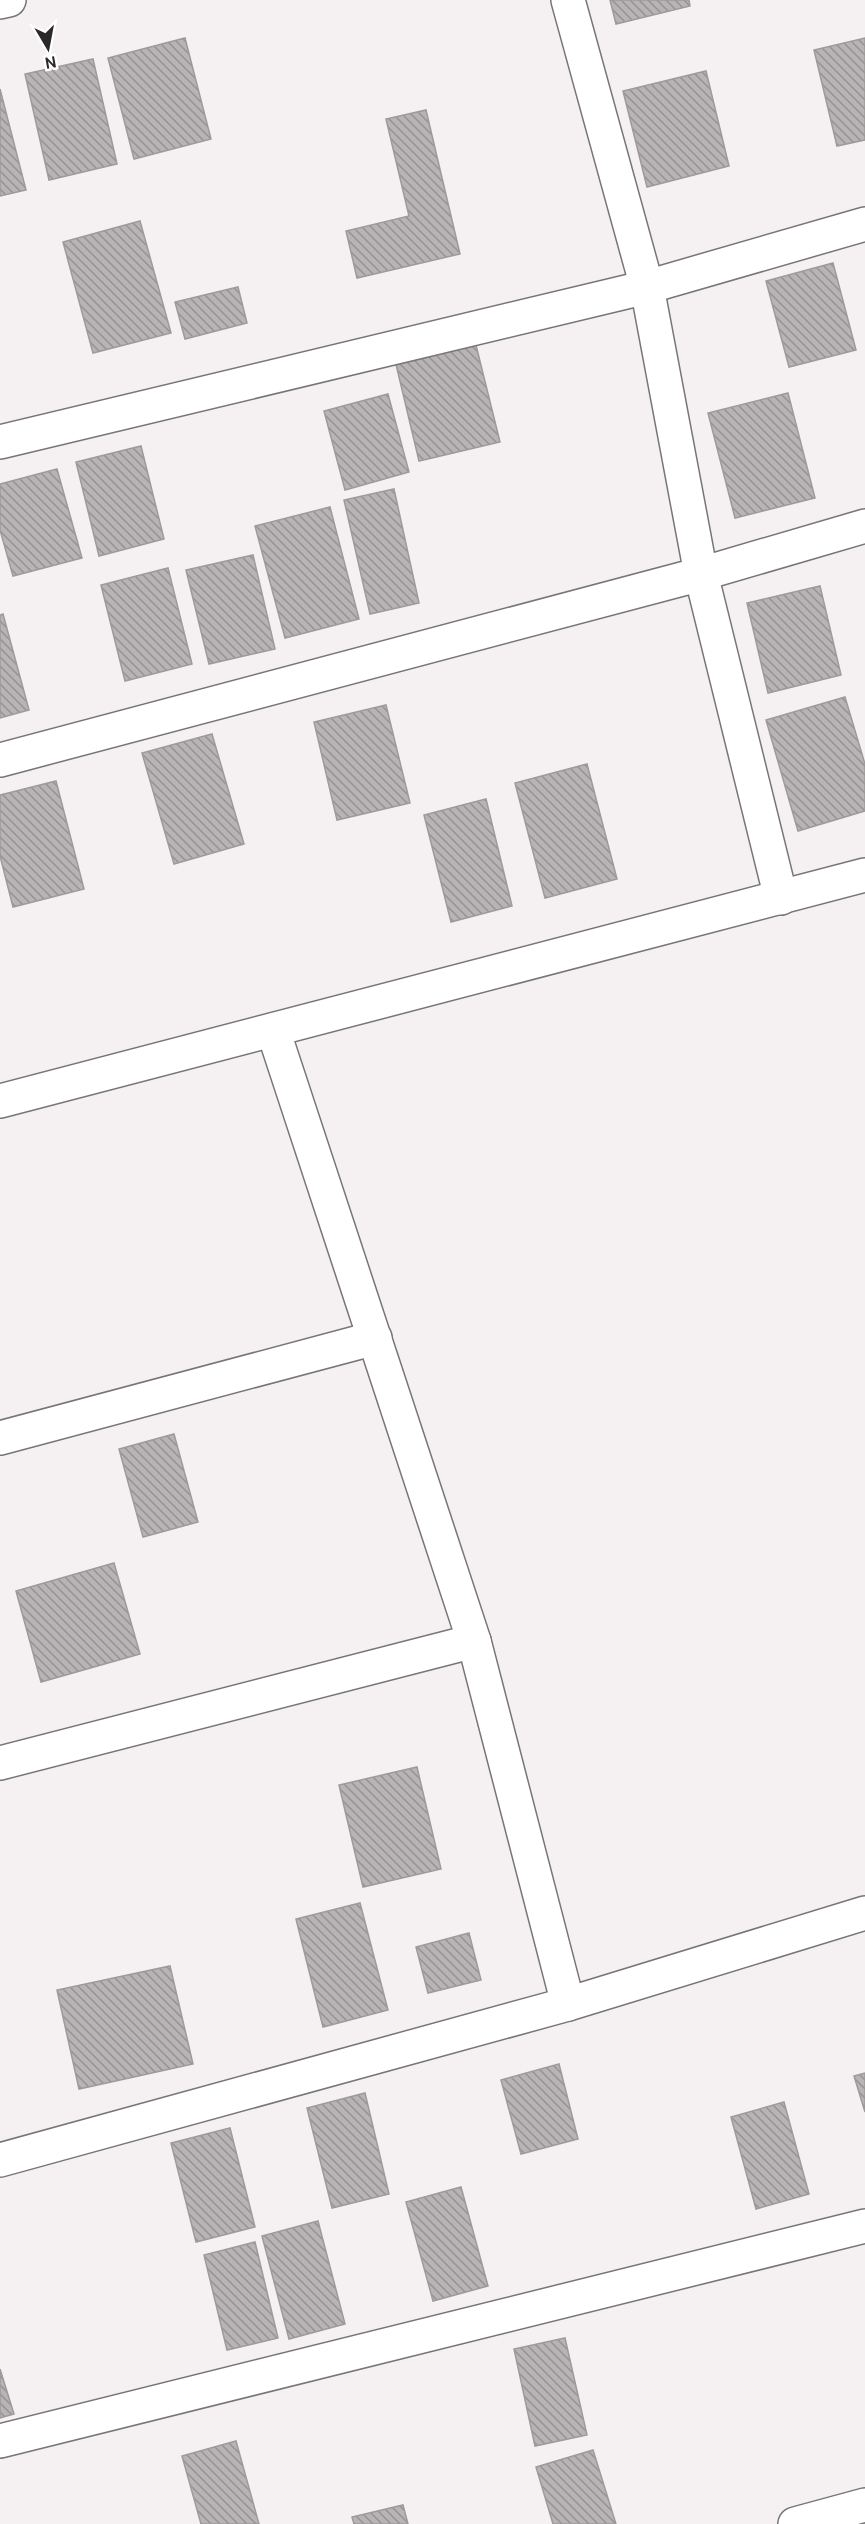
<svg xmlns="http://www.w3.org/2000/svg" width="865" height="2524" viewBox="0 0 865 2524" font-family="Cabin,sans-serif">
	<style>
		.building { fill: url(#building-back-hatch); stroke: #9e9a9b; stroke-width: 1.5 }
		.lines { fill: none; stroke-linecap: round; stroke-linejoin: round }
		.minor-casing { stroke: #787576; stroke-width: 36 }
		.minor { stroke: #fff; stroke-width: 33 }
	</style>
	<defs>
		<pattern id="building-back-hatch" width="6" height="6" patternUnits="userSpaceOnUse" patternTransform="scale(1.5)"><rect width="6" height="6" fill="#b8b4b6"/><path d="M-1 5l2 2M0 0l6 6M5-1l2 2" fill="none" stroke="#969294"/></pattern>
	</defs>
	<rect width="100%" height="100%" fill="#f5f1f2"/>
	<g class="building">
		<polygon points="610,0 689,0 690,6 616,24"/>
		<polygon points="185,38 211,139 134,159 108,58"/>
		<polygon points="865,38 865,140 837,146 814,50"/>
		<polygon points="93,59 117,164 49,180 25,74"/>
		<polygon points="706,71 729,166 647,187 623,91"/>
		<polygon points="0,89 26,190 0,196"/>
		<polygon points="426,110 460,254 357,278 346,231 409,216 386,119"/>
		<polygon points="140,221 171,333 93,353 63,242"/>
		<polygon points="833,263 856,350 789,367 766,281"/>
		<polygon points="238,287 247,323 185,339 175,302"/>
		<polygon points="474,337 500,442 419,461 394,356"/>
		<polygon points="788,393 815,498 735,518 708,413"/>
		<polygon points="388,394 409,472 345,490 324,411"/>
		<polygon points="141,446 164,539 99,556 76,462"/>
		<polygon points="57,469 82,558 13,576 0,530 0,484"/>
		<polygon points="394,489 419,603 370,614 344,500"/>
		<polygon points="330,507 359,619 285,638 255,526"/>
		<polygon points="253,555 275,649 209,664 186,570"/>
		<polygon points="168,568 192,664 125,681 101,585"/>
		<polygon points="820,586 841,675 768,693 747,603"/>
		<polygon points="3,614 29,710 0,718 0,615"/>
		<polygon points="845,697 865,764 865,811 798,831 766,720"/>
		<polygon points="386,705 410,803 337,820 314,722"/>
		<polygon points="212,734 244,844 174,864 142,753"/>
		<polygon points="587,764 617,879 545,898 515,783"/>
		<polygon points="56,781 84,889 13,907 0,856 0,795"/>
		<polygon points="486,799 512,906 451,922 424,815"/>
		<polygon points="174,1434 198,1522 143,1537 119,1449"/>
		<polygon points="114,1563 140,1654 41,1682 16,1591"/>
		<polygon points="417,1767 441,1869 363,1887 339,1785"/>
		<polygon points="360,1903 388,2010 323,2027 296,1919"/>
		<polygon points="469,1933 481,1980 428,1993 416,1947"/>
		<polygon points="170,1966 193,2064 79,2089 57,1990"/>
		<polygon points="559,2064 578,2139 521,2154 501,2080"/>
		<polygon points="865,2073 865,2112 854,2076"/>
		<polygon points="365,2093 389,2194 332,2208 307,2108"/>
		<polygon points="784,2102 809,2194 756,2209 731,2117"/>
		<polygon points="230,2128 255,2227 196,2242 171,2143"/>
		<polygon points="461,2187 488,2286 433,2301 406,2202"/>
		<polygon points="318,2221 345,2324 289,2339 262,2236"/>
		<polygon points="255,2242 278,2338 227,2350 204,2255"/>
		<polygon points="565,2338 587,2435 535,2446 514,2349"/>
		<polygon points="0,2369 14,2414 0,2418"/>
		<polygon points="236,2441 259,2524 201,2524 182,2456"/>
		<polygon points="593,2450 616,2524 553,2524 536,2467"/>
		<polygon points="403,2505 408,2524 354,2524 352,2517"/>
	</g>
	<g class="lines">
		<g class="minor-casing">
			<g id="minor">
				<polyline points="568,0 647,287 701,574 781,898"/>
				<polyline points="0,2 9,0"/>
				<polyline points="0,442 647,287 865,224"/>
				<polyline points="0,760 701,574 865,526"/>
				<polyline points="273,1030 474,1641 568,2004"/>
				<polyline points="0,1101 865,875"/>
				<polyline points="0,1438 375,1338"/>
				<polyline points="0,1763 474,1641"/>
				<polyline points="0,2160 568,2004 865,1913"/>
				<polyline points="0,2441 865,2226"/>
				<polyline points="795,2524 865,2505"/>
			</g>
		</g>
		<use href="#minor" class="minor"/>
	</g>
	<g transform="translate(48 48) rotate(170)" stroke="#ffffff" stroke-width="4.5" paint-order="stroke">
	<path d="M0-4.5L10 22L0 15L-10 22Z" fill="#2a2829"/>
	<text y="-9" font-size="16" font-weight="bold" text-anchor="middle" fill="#2a2829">N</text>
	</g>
</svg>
